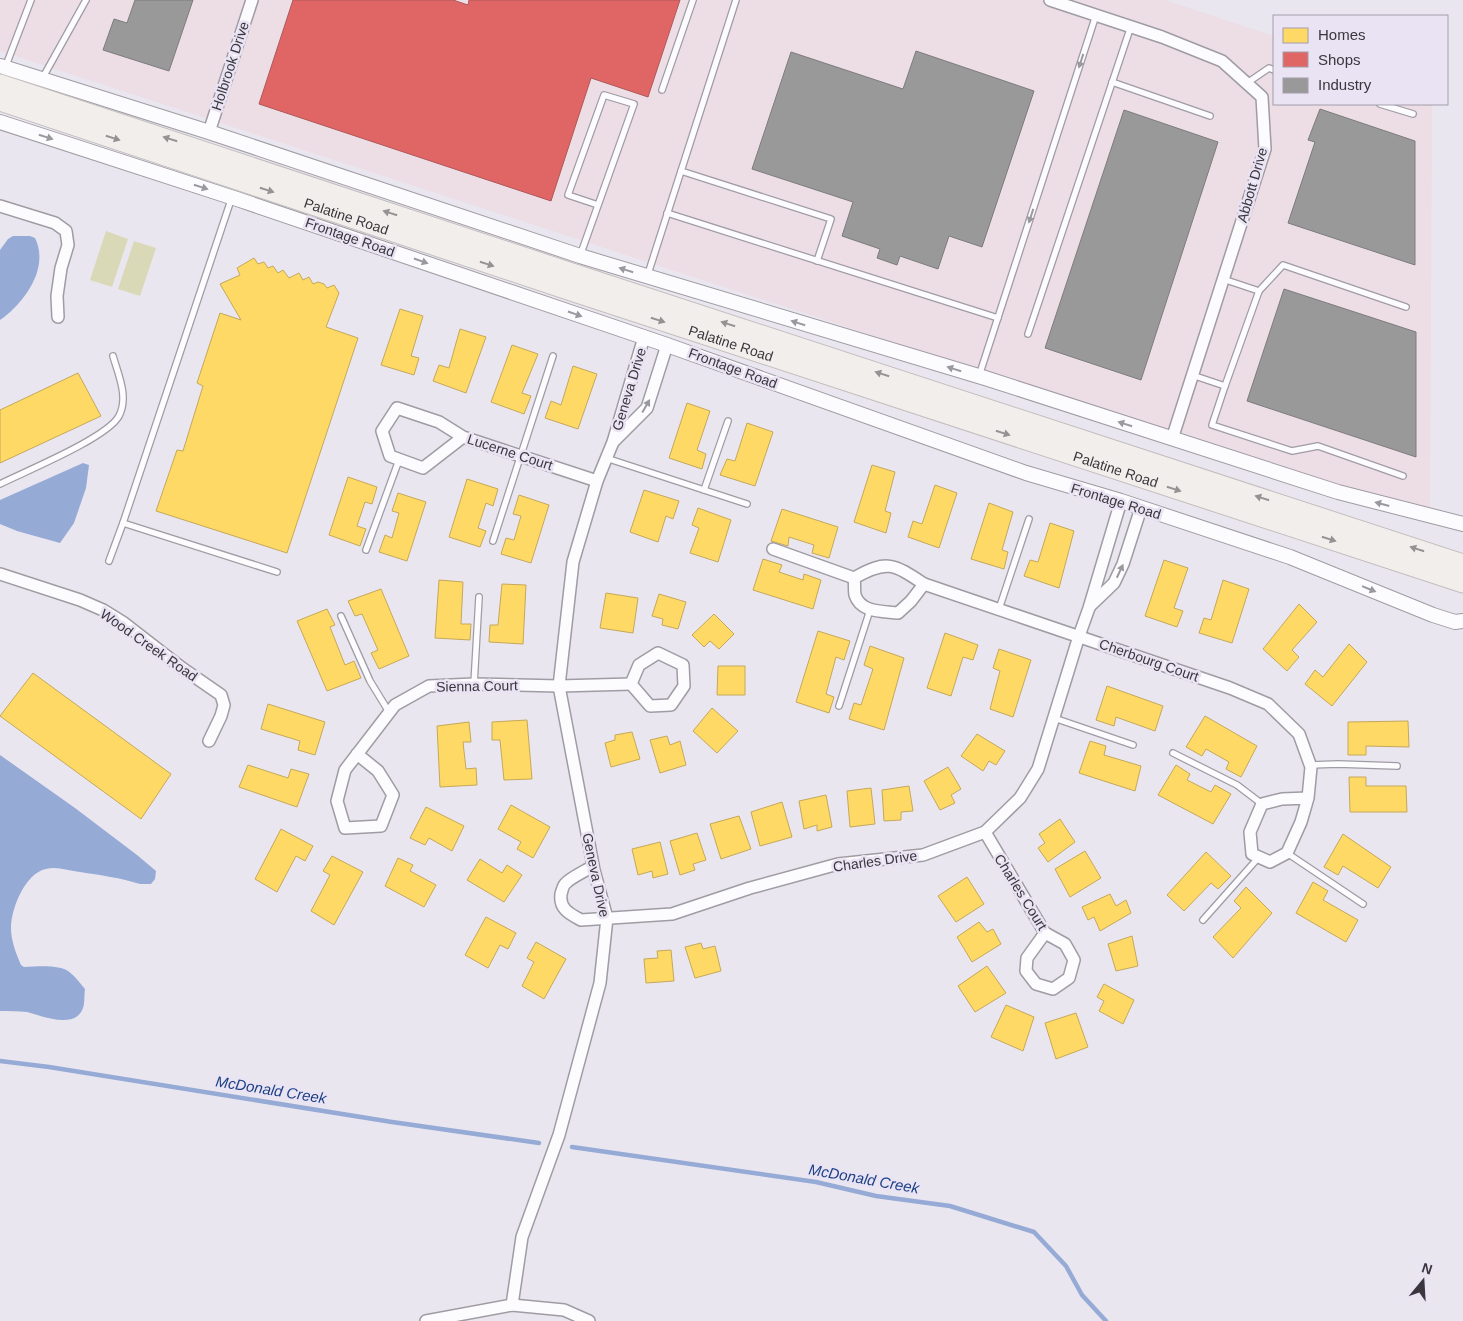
<svg xmlns="http://www.w3.org/2000/svg" width="1463" height="1321" viewBox="0 0 1463 1321" font-family="Helvetica,sans-serif">
	<style>
		.industrial { fill: #eddde4 }
		.green { fill: #d9d9b7 }
		.water { fill: #95aad5 }
		.homes { fill: #ffd966; stroke: #c4a85a }
		.shops { fill: #e06666; stroke: #ae585a }
		.industry { fill: #999; stroke: #7c7c7d }
		.lines { fill: none; stroke-linecap: round; stroke-linejoin: round }
		.stream { stroke: #95aad5; stroke-width: 4.5 }
		.service-casing { stroke: #9f9ca3; stroke-width: 8 }
		.minor-casing { stroke: #9f9ca3; stroke-width: 14 }
		.tertiary-casing { stroke: #9f9ca3; stroke-width: 16 }
		.trunk-casing { stroke: #c4bdbe; stroke-width: 21 }
		.service { stroke: #fcfbfd; stroke-width: 5.5 }
		.minor { stroke: #fcfbfd; stroke-width: 11 }
		.tertiary { stroke: #fcfbfd; stroke-width: 14 }
		.trunk { stroke: #f2eeec; stroke-width: 19 }
		.oneway { fill: #9a999d }
		.oneway2 { fill: #969294 }
		.labels { text-anchor: middle; stroke-width: 5; stroke-linejoin: round; paint-order: stroke }
		.street-label { font-size: 14px; fill: #39373d; stroke: #e9e3f3 }
		.water-label { font-size: 15px; font-style: italic; fill: #1b4084; stroke: #e9e3f3 }
	</style>
	<rect width="100%" height="100%" fill="#eae6f0"/>
	<polygon class="industrial" points="0,0 1165,0 1274,36 1274,104 1432,104 1430,517 0,51"/>
	<g class="green">
		<polygon points="106,231 128,239 112,287 90,280"/>
		<polygon points="134,241 156,248 140,296 118,289"/>
	</g>
	<g class="water">
		<path d="M13 236H30L35 238C50 268 24 303 0 320V250L8 239Z"/>
		<polygon points="83,463 89,465 86,488 74,523 60,543 17,531 0,524 0,500"/>
		<path d="M0 755 75 808 137 855 156 871 155 879 151 884H140C121 878 100 875 80 872 69 871 57 866 46 869 25 873 11 909 11 928 11 941 16 953 21 965L24 967C37 967 55 964 68 971 74 975 80 983 85 989 84 995 85 1003 83 1008 75 1030 42 1016 27 1012 18 1011 9 1011 0 1011Z"/>
	</g>
	<g class="homes">
		<polygon points="254,258 258,264 264,262 268,268 273,266 278,273 283,270 289,278 299,273 303,280 309,277 313,284 318,282 324,284 327,288 334,285 339,293 326,327 358,338 287,553 156,511 177,450 183,451 203,386 197,383 220,313 241,320 220,284 240,275 237,268"/>
		<polygon points="400,309 423,316 411,356 419,358 414,375 381,365"/>
		<polygon points="460,329 486,337 466,393 433,381 439,365 449,368"/>
		<polygon points="512,345 538,354 522,393 531,396 524,414 491,402"/>
		<polygon points="573,366 597,374 578,429 545,418 551,401 561,405"/>
		<polygon points="78,373 101,416 0,463 0,410"/>
		<polygon points="687,403 710,411 697,450 706,454 702,469 669,458"/>
		<polygon points="747,423 773,432 755,486 720,475 727,459 735,461"/>
		<polygon points="872,465 895,472 885,511 891,513 886,533 854,522"/>
		<polygon points="348,477 377,487 372,504 365,502 357,526 366,529 360,546 329,535"/>
		<polygon points="467,479 498,489 493,506 486,503 478,528 486,531 480,547 449,537"/>
		<polygon points="935,485 957,493 939,548 908,537 913,521 922,524"/>
		<polygon points="644,490 679,501 673,519 666,516 658,542 630,532"/>
		<polygon points="398,493 426,502 407,561 379,552 385,535 392,538 399,513 392,511"/>
		<polygon points="519,495 549,505 531,563 501,554 506,538 514,540 521,516 513,514"/>
		<polygon points="989,503 1013,512 1002,550 1008,552 1004,569 971,559"/>
		<polygon points="698,508 731,520 718,562 690,553 699,528 692,525"/>
		<polygon points="782,509 838,527 829,558 812,553 814,545 789,537 788,546 771,541"/>
		<polygon points="1050,523 1074,531 1059,588 1024,576 1030,560 1038,562"/>
		<polygon points="763,559 782,565 779,572 803,580 804,574 821,580 813,609 753,590"/>
		<polygon points="1164,560 1188,568 1174,608 1183,611 1177,627 1145,616"/>
		<polygon points="439,580 463,582 461,624 471,624 470,640 435,638"/>
		<polygon points="1223,580 1249,589 1232,643 1199,633 1204,618 1211,620"/>
		<polygon points="502,584 526,585 523,644 489,642 490,625 498,625"/>
		<polygon points="381,589 409,656 379,669 371,653 378,650 362,614 355,616 348,601"/>
		<polygon points="606,593 638,598 633,633 600,628"/>
		<polygon points="659,594 686,602 678,629 662,625 663,619 652,616"/>
		<polygon points="1299,604 1317,622 1292,650 1299,657 1287,671 1263,649"/>
		<polygon points="327,609 335,625 330,627 345,665 354,661 361,678 327,691 297,621"/>
		<polygon points="714,614 734,634 719,649 710,641 704,647 692,635"/>
		<polygon points="818,631 850,641 844,660 836,657 826,694 834,697 829,713 796,702"/>
		<polygon points="945,633 978,645 973,660 963,657 951,696 927,688"/>
		<polygon points="1349,644 1367,662 1332,706 1305,684 1315,670 1323,677"/>
		<polygon points="870,646 904,658 884,730 849,719 854,703 861,705 873,669 864,665"/>
		<polygon points="999,649 1031,660 1013,717 990,709 1000,671 993,668"/>
		<polygon points="718,666 745,666 745,695 717,695"/>
		<polygon points="33,673 171,774 141,819 0,716"/>
		<polygon points="1107,686 1163,706 1155,731 1116,717 1114,726 1096,720"/>
		<polygon points="268,704 325,722 315,755 298,750 300,741 261,729"/>
		<polygon points="712,708 738,731 717,753 693,731"/>
		<polygon points="1205,716 1257,746 1241,777 1226,769 1229,762 1206,749 1202,756 1186,747"/>
		<polygon points="527,720 532,779 504,780 500,740 492,740 492,722"/>
		<polygon points="1408,721 1409,747 1366,746 1366,755 1348,755 1348,722"/>
		<polygon points="469,722 471,742 463,742 466,769 476,768 477,785 440,787 437,726"/>
		<polygon points="632,732 640,759 611,767 605,743 615,740 615,735"/>
		<polygon points="977,734 1005,751 996,765 989,761 983,771 961,756"/>
		<polygon points="667,736 670,745 680,741 686,765 660,773 650,740"/>
		<polygon points="1090,741 1106,746 1104,755 1141,766 1135,791 1079,773"/>
		<polygon points="248,765 288,778 291,769 309,774 297,807 239,787"/>
		<polygon points="1176,765 1190,774 1187,780 1211,792 1215,785 1231,794 1213,824 1158,795"/>
		<polygon points="948,767 961,789 951,795 955,803 940,810 924,781"/>
		<polygon points="1349,777 1366,777 1366,786 1406,786 1407,812 1350,812"/>
		<polygon points="909,786 913,811 901,812 901,820 884,821 882,790"/>
		<polygon points="871,788 875,824 850,827 847,791"/>
		<polygon points="826,795 832,827 817,831 817,825 804,829 799,801"/>
		<polygon points="782,802 792,837 760,846 751,812"/>
		<polygon points="511,805 550,827 533,858 517,849 521,842 498,829"/>
		<polygon points="426,807 464,826 452,851 429,838 425,845 410,838"/>
		<polygon points="739,816 751,849 721,859 710,824"/>
		<polygon points="1060,819 1075,842 1048,862 1038,848 1045,843 1039,834"/>
		<polygon points="281,829 313,846 305,861 296,856 277,892 255,879"/>
		<polygon points="697,833 706,860 693,864 695,870 680,875 670,841"/>
		<polygon points="1343,834 1391,867 1378,888 1343,866 1338,875 1324,867"/>
		<polygon points="660,842 668,874 653,878 652,871 638,875 632,849"/>
		<polygon points="1085,851 1101,878 1070,897 1055,869"/>
		<polygon points="1206,852 1231,876 1218,889 1211,883 1184,911 1167,895"/>
		<polygon points="332,856 363,872 334,925 311,911 330,875 323,871"/>
		<polygon points="398,858 413,865 410,871 436,885 424,907 385,886"/>
		<polygon points="480,859 502,873 507,865 522,875 504,902 467,880"/>
		<polygon points="967,877 984,904 956,922 938,896"/>
		<polygon points="1313,882 1328,891 1323,900 1358,920 1346,942 1296,913"/>
		<polygon points="1246,887 1272,913 1233,958 1213,937 1241,908 1234,901"/>
		<polygon points="1110,894 1116,906 1126,900 1131,913 1100,931 1094,917 1088,920 1082,907"/>
		<polygon points="486,917 516,933 508,949 500,945 488,968 465,955"/>
		<polygon points="979,922 987,932 993,929 1001,944 972,962 957,937"/>
		<polygon points="1132,936 1138,966 1116,971 1108,944"/>
		<polygon points="536,942 566,959 544,999 522,986 534,962 527,958"/>
		<polygon points="701,943 703,949 715,946 721,971 695,978 685,947"/>
		<polygon points="671,950 674,981 646,983 644,959 658,958 657,951"/>
		<polygon points="987,966 1006,993 975,1012 958,986"/>
		<polygon points="1104,984 1134,1000 1123,1024 1099,1011 1104,1001 1097,997"/>
		<polygon points="1006,1005 1034,1017 1023,1051 991,1037"/>
		<polygon points="1076,1013 1088,1047 1056,1059 1045,1023"/>
	</g>
	<polygon class="shops" points="293,0 453,0 468,5 469,0 680,0 648,97 591,78 551,201 259,104"/>
	<g class="industry">
		<polygon points="135,0 193,0 169,71 103,50 114,19 127,23"/>
		<polygon points="916,51 1034,91 982,247 949,236 938,269 900,256 897,265 877,258 880,249 842,236 853,202 752,169 791,52 903,89"/>
		<polygon points="1320,109 1415,141 1415,265 1288,223 1315,142 1308,140"/>
		<polygon points="1124,110 1218,142 1141,380 1045,348"/>
		<polygon points="1284,289 1416,332 1416,457 1247,401"/>
	</g>
	<g class="lines">
		<g class="stream">
			<polyline points="0,1061 49,1067 392,1122 539,1143"/>
			<polyline points="572,1147 816,1182 876,1196 950,1206 1034,1232 1066,1266 1082,1295 1106,1321"/>
		</g>
		<g class="service-casing">
			<g id="service">
				<polyline points="5,68 31,0"/>
				<polyline points="42,79 86,0"/>
				<polyline points="1112,82 1210,116"/>
				<polyline points="1247,83 1269,68 1274,70"/>
				<polyline points="662,90 693,0"/>
				<polyline points="1380,104 1413,114"/>
				<polyline points="681,171 831,219 817,261"/>
				<polyline points="232,197 123,523 277,572"/>
				<polyline points="667,213 998,318"/>
				<polyline points="580,256 634,104 604,95 568,195 598,205"/>
				<polyline points="647,277 736,0"/>
				<polyline points="1259,291 1283,265 1406,307"/>
				<polyline points="1028,334 1131,26"/>
				<polyline points="1192,375 1225,386 1259,291 1223,279"/>
				<polyline points="979,376 1096,15"/>
				<polyline points="1225,386 1212,425 1292,451 1318,446 1403,476"/>
				<polyline points="606,458 747,504"/>
				<path d="M0 484C26 471 107 438 119 416 129 397 118 374 113 356"/>
				<polyline points="704,490 728,421"/>
				<polyline points="493,541 553,356"/>
				<polyline points="366,550 399,460"/>
				<polyline points="109,561 123,523"/>
				<polyline points="999,609 1029,519"/>
				<polyline points="341,616 370,681 389,712"/>
				<polyline points="474,684 479,597"/>
				<polyline points="839,706 870,610"/>
				<polyline points="1054,718 1133,745"/>
				<polyline points="1173,753 1237,785 1262,804"/>
				<polyline points="1310,765 1338,764 1397,766"/>
				<polyline points="1287,853 1363,904"/>
				<polyline points="1203,920 1259,857"/>
			</g>
		</g>
		<g class="minor-casing">
			<g id="minor">
				<polyline points="1050,0 1162,37 1222,61 1262,97 1265,149 1172,439"/>
				<polyline points="209,132 252,0"/>
				<polyline points="0,206 55,223 66,231 68,245 61,268 57,296 58,317"/>
				<polyline points="463,437 423,468 390,456 382,431 397,408 439,422 463,437 597,481"/>
				<polyline points="614,441 647,408 667,345"/>
				<path d="M773 549 854 578C887 559 894 564 924 584L1230 688 1268 704 1299 734 1311 767 1308 798 1301 822 1287 853 1270 862 1252 854 1250 832 1262 804 1282 799 1308 798"/>
				<polyline points="0,574 80,600 103,610 124,623 182,668 221,695 224,705 221,716 209,741"/>
				<path d="M854 578C855 583 854 590 855 595 861 613 882 611 898 613L911 601 924 584"/>
				<polyline points="1090,606 1114,583 1123,564 1141,508"/>
				<polygon points="658,653 683,665 684,686 671,705 650,706 631,684 639,665"/>
				<polyline points="357,754 378,771 393,795 381,826 345,828 337,801 345,770 395,705 429,686 474,684 559,686 631,684"/>
				<polyline points="985,832 1045,933 1065,944 1074,960 1069,978 1053,989 1036,984 1026,971 1027,958 1045,933"/>
				<path d="M593 866C587 870 570 878 566 883 563 885 562 891 561 894 559 909 570 914 581 920L672 914 750 888 838 864 923 855 985 832 1020 798 1038 769 1079 636 1089 608 1121 501"/>
				<polyline points="512,1305 522,1237 559,1135 600,983 607,918 594,870 559,686 573,562 597,481 613,442 644,337"/>
				<polyline points="426,1321 512,1305 564,1310 589,1321"/>
			</g>
		</g>
		<g class="tertiary-casing">
			<g id="tertiary">
				<polyline points="0,66 209,132 580,256 985,378 1338,492 1463,524"/>
				<polyline points="0,122 237,199 667,345 1026,473 1121,501 1290,557 1433,615 1455,622 1463,621"/>
			</g>
		</g>
		<g class="trunk-casing">
			<g id="trunk">
				<polyline points="0,84 575,274 1463,564"/>
				<path id="s1" d="M0 101 571 291 1463 583"/>
			</g>
		</g>
		<use href="#service" class="service"/>
		<use href="#minor" class="minor"/>
		<use href="#tertiary" class="tertiary"/>
		<use href="#trunk" class="trunk"/>
	</g>
	<defs><path id="oneway-solid" d="M-6-.8H1V-3.2L6.5 0L1 3.2V.8H-6Z" transform="scale(1.25)"/></defs>
	<g class="oneway">
		<use href="#oneway-solid" transform="translate(1081 61) rotate(108)"/>
		<use href="#oneway-solid" transform="translate(46 137) rotate(18)"/>
		<use href="#oneway-solid" transform="translate(201 187) rotate(18)"/>
		<use href="#oneway-solid" transform="translate(1031 216) rotate(108)"/>
		<use href="#oneway-solid" transform="translate(421 261) rotate(19)"/>
		<use href="#oneway-solid" transform="translate(626 270) rotate(-163)"/>
		<use href="#oneway-solid" transform="translate(575 314) rotate(19)"/>
		<use href="#oneway-solid" transform="translate(798 323) rotate(-163)"/>
		<use href="#oneway-solid" transform="translate(954 369) rotate(-163)"/>
		<use href="#oneway-solid" transform="translate(646 406) rotate(-60)"/>
		<use href="#oneway-solid" transform="translate(1125 424) rotate(-162)"/>
		<use href="#oneway-solid" transform="translate(1382 504) rotate(-165)"/>
		<use href="#oneway-solid" transform="translate(1120 571) rotate(-65)"/>
		<use href="#oneway-solid" transform="translate(1369 589) rotate(22)"/>
	</g>
	<g class="oneway2">
		<use href="#oneway-solid" transform="translate(113 138) rotate(18)"/>
		<use href="#oneway-solid" transform="translate(170 139) rotate(-162)"/>
		<use href="#oneway-solid" transform="translate(267 190) rotate(18)"/>
		<use href="#oneway-solid" transform="translate(390 213) rotate(-162)"/>
		<use href="#oneway-solid" transform="translate(487 264) rotate(18)"/>
		<use href="#oneway-solid" transform="translate(658 320) rotate(18)"/>
		<use href="#oneway-solid" transform="translate(728 324) rotate(-162)"/>
		<use href="#oneway-solid" transform="translate(882 374) rotate(-162)"/>
		<use href="#oneway-solid" transform="translate(1003 433) rotate(18)"/>
		<use href="#oneway-solid" transform="translate(1174 489) rotate(18)"/>
		<use href="#oneway-solid" transform="translate(1262 498) rotate(-162)"/>
		<use href="#oneway-solid" transform="translate(1329 539) rotate(18)"/>
		<use href="#oneway-solid" transform="translate(1417 549) rotate(-162)"/>
	</g>
	<g class="labels">
		<g class="street-label">
			<text transform="translate(230 66) rotate(-72)" y="5">Holbrook Drive</text>
			<text transform="translate(1252 185) rotate(-74)" y="5">Abbott Drive</text>
			<text dy="5" stroke="none"><textPath href="#s1" startOffset="365">Palatine Road</textPath></text>
			<text transform="translate(350 237) rotate(19)" y="5">Frontage Road</text>
			<text dy="5" stroke="none"><textPath href="#s1" startOffset="770">Palatine Road</textPath></text>
			<text transform="translate(733 368) rotate(20)" y="5">Frontage Road</text>
			<text transform="translate(629 389) rotate(-73)" y="5">Geneva Drive</text>
			<text transform="translate(510 452) rotate(18)" y="5">Lucerne Court</text>
			<text dy="5" stroke="none"><textPath href="#s1" startOffset="1175">Palatine Road</textPath></text>
			<text transform="translate(1116 501) rotate(17)" y="5">Frontage Road</text>
			<text transform="translate(149 645) rotate(35)" y="5">Wood Creek Road</text>
			<text transform="translate(1149 660) rotate(19)" y="5">Cherbourg Court</text>
			<text transform="translate(477 686) rotate(-1)" y="5">Sienna Court</text>
			<text transform="translate(875 861) rotate(-8)" y="5">Charles Drive</text>
			<text transform="translate(596 875) rotate(78)" y="5">Geneva Drive</text>
			<text transform="translate(1021 892) rotate(58)" y="5">Charles Court</text>
		</g>
		<g class="water-label">
			<text transform="translate(271 1090) rotate(9)" y="5">McDonald Creek</text>
			<text transform="translate(864 1179) rotate(10)" y="5">McDonald Creek</text>
		</g>
	</g>
	<rect x="1273" y="15" width="175" height="90" fill="#e9e3f3" stroke="#a39eaa"/>
	<rect x="1283" y="28" width="25" height="15" fill="#ffd966" stroke="#a39eaa"/>
	<text x="1318" y="40" font-size="15" fill="#39373d">Homes</text>
	<rect x="1283" y="52" width="25" height="15" fill="#e06666" stroke="#a39eaa"/>
	<text x="1318" y="65" font-size="15" fill="#39373d">Shops</text>
	<rect x="1283" y="78" width="25" height="15" fill="#999999" stroke="#a39eaa"/>
	<text x="1318" y="90" font-size="15" fill="#39373d">Industry</text>
	<g transform="translate(1423 1281) rotate(18)" stroke="#e9e3f3" stroke-width="4" paint-order="stroke">
	<path d="M0-4L9 19L0 12L-9 19Z" fill="#39373d"/>
	<text y="-8" font-size="14" font-weight="bold" text-anchor="middle" fill="#39373d">N</text>
	</g>
</svg>
